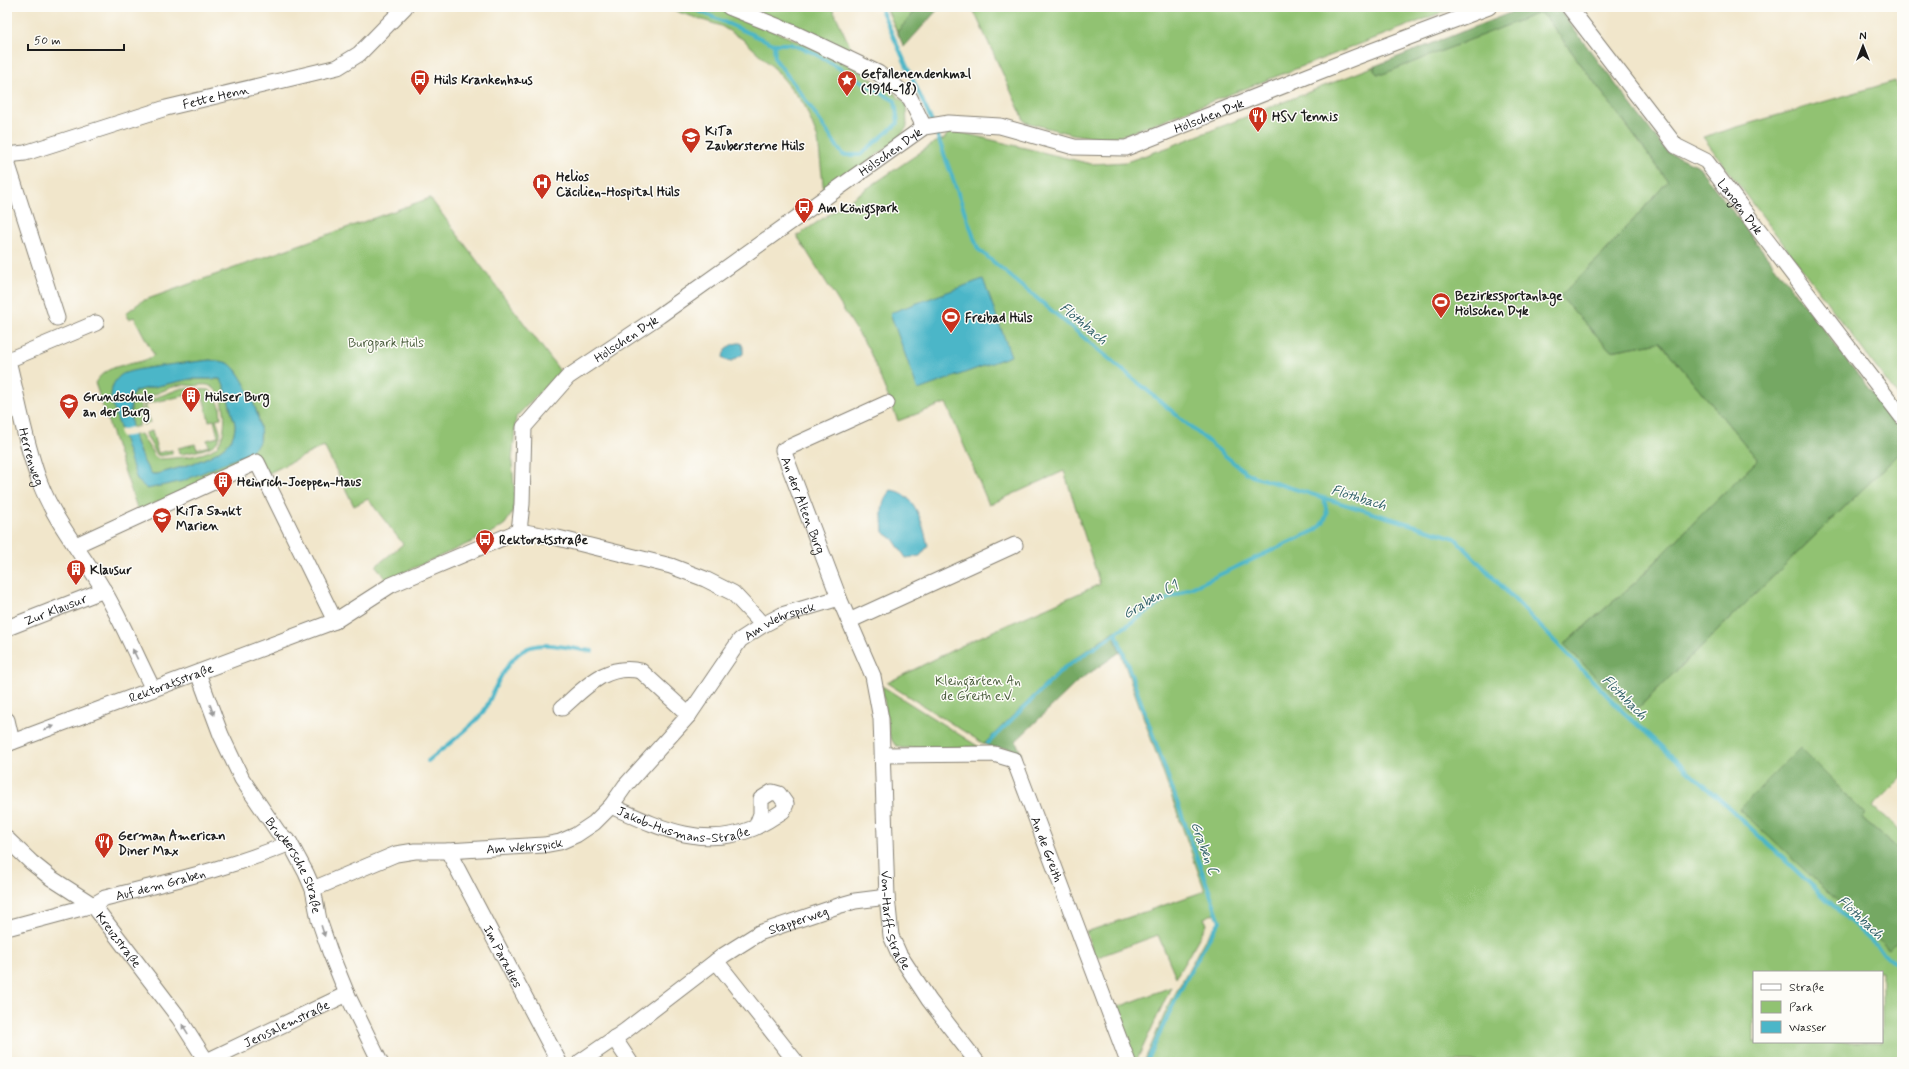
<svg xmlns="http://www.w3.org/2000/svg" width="1909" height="1069" viewBox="0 0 1909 1069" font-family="Mynerve,sans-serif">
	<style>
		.green { fill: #91c272; stroke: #566f47; fill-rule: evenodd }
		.forest { fill: #74a864; stroke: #486240 }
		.water { fill: #4bb6c8; stroke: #346972; fill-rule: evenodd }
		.pier { fill: #f1e6cb }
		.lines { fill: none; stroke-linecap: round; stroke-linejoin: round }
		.stream { stroke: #4bb6c8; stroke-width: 4 }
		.minor-casing { stroke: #868174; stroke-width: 17 }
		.minor { stroke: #fff; stroke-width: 15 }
		.oneway { fill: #999 }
		.labels { text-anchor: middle; stroke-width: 3; stroke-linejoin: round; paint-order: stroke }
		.poi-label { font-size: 13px; font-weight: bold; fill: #1c1c1c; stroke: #fdfcf7; text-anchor: start }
		.street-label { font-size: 13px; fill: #1c1c1c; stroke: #fdfcf7 }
		.park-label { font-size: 13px; fill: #4b5e3e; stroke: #fdfcf7 }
		.water-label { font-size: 14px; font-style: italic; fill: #316169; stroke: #fdfcf7 }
	</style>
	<rect width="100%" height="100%" fill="#fdfcf7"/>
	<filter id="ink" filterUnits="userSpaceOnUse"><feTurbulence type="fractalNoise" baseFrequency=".025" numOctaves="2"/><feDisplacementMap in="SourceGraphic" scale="8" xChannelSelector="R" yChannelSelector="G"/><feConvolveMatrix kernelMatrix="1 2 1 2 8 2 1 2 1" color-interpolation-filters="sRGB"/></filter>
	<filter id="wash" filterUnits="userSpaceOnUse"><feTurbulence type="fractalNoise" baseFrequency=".012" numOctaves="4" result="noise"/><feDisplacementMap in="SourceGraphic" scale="16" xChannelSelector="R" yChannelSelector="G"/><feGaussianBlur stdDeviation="0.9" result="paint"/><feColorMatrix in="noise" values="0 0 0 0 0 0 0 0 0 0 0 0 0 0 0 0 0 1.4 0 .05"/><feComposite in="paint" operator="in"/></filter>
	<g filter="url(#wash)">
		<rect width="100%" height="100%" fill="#f1e6cb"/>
		<g class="green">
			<polygon points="663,7 713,7 726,12 805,44 856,69 894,93 906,104 907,127 896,141 824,193 818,139 804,104 776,70 744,40 721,26"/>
			<polygon points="747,7 832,7 853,53 814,33"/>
			<polygon points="886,7 919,7 897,32"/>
			<path d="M972 7H1456L1148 126C1138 129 1128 134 1119 136 1086 141 1057 130 1025 122Z"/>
			<path d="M1539 13 1545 16 1668 181 1603 254 1560 296 1611 351 1660 342 1758 460 1702 514 1637 581 1564 644 1632 714 1902 451V778L1873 807 1902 832V852L1862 818 1866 814 1800 748 1888 949 1902 936V1062H1144L1167 1009 1204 941 1219 921 1215 913 1204 918 1207 924 1176 977 1158 935 1095 958 1086 932 1205 891 1115 637 1063 667 984 744 887 683 973 640 1100 584 1064 471 989 505 946 403 898 421 869 350 797 236 934 143 944 139 949 132H959L1091 164 1126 162 1169 147 1375 66 1374 70ZM1754 972H1882V1042H1754Z"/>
			<polygon points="1895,81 1902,96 1902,402 1703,137"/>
			<path d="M430 198 560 371 516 417 512 462 515 497 513 512 505 524 494 532 387 580 376 566 403 544 368 499 354 506 324 446 267 474 258 456 141 510 137 508 95 383C109 359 139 368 154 355L134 317 129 319 126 313 142 301ZM210 360 236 370 249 393 258 415 261 438 147 489 112 386 147 368Z"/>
			<path d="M190 379H220C227 388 228 399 231 410 232 416 236 423 235 428 234 456 178 468 157 474H152L146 468 133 435 141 434 155 457 159 459C175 458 202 457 215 448 229 438 228 393 210 386 206 384 199 385 195 386 190 386 184 384 180 385 169 387 155 395 143 399L138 396 130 400 135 391Z"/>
			<path d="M182 388 210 390 212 392 209 394 212 397H215L220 406 221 418 216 419C217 423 219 426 220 431 223 449 195 451 183 454H179L178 448 195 444 197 449 209 446 207 440 218 437 214 420 209 421 202 392 145 404 150 423 143 425 144 402Z"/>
			<polygon points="136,400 141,405 139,426 131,428 131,402"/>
			<polygon points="152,431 158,453 172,450 172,454 160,456 157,455 145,433"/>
			<polygon points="882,686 979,747 902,748 895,745 890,737"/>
			<polygon points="1171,987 1136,1062 1133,1062 1113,1009"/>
		</g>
		<g class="forest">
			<polygon points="919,7 940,7 904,47 897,32"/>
			<polygon points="1525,7 1557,7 1667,152 1697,165 1902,432 1902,451 1632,714 1564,644 1637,581 1702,514 1758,460 1660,342 1611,351 1560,296 1603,254 1668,181 1545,16 1539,13 1383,74 1377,74 1374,70 1375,66"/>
			<polygon points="1115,630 1117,636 1115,638 1120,652 1077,682 1016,741 1022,756 1008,748 990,747 984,744 1063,667"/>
			<polygon points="1800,748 1866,814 1862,818 1902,852 1902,936 1889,949 1739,809"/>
		</g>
		<g class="water">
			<polygon points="983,279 1011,356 918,390 890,313"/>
			<path d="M738 343H741L743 347V354L732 361 725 360 723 357C724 349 730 344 738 343Z"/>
			<path d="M210 360C215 361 223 361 228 363 243 371 264 422 260 438 259 446 252 450 246 454L183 481 147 489 137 480 111 400C111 390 112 382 121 375 130 368 195 362 210 360ZM190 379H220C227 388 228 399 231 410 232 416 236 423 235 428 234 456 178 468 157 474H152C138 459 122 407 135 391Z"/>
			<path d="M891 490C916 493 923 525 928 546L920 556 906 558 893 539 883 532C882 516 879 502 891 490Z"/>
		</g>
		<polygon class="pier" points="133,427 135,435 121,437 119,430"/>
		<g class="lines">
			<g class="stream">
				<polyline points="690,7 774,44 790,44 812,52 895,101 898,123 860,155 843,155 803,96 775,59 774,44"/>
				<polyline points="880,7 932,122"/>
				<polyline points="935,129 978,249 1240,468 1252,476 1455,538 1623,712 1725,804 1902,970"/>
				<path d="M1116 633 1220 921C1191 966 1168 1013 1147 1062"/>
				<path d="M988 743 1064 668 1163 601 1316 530C1328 519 1329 513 1323 498"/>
				<path d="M428 761C446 746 466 732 481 715 489 706 493 690 499 680 524 631 548 646 592 651"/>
			</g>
		</g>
	</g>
	<g filter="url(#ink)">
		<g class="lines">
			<g class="minor-casing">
				<g id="minor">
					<polyline points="729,7 794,33 878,73 910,98 924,127"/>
					<path id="s1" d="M1569 7 1676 146 1706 161 1902 417"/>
					<path id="s2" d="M7 155 25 153 166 108 338 67 359 54 405 7"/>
					<polyline points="9,155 8,165 57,318"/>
					<path id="s3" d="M96 323 8 360C18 400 25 443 40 483 55 522 82 553 103 589 122 621 136 656 153 689"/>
					<path id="s4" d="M887 403 783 450 839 598 873 676 881 719 887 897 891 936 899 954 929 1000 977 1062"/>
					<path id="s5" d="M519 531 522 504 524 427 568 377 659 316 924 127 949 123 1000 126 1074 147 1126 148 1356 57 1489 7"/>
					<polyline points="76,545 257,462 335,621"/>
					<polyline points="849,621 1015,545"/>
					<path id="s6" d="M7 628 104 590"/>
					<path id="s7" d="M198 673 221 735 242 779 278 832 290 843 306 873 313 889 319 920 330 952 347 994 380 1062"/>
					<path d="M562 708C586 687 606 663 641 671L689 715"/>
					<polyline points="7,720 12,742"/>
					<path id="s8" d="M7 744 335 621 391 585 519 531 558 538 671 566 705 579 733 593 763 625"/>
					<path id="s9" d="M883 755 994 754 1014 760 1128 1062"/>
					<path id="s10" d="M611 806C658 827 702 850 754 828 764 823 774 817 783 811L786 804 779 794 772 792 761 799V814L756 827"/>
					<path id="s11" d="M7 839 31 862 51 878 93 905 179 1018 207 1062"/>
					<path id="s12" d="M448 851 559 1062"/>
					<path id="s13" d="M313 889 396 854 415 851H448L544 845 560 842 576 835 594 823 611 806 625 786 689 715 740 640 763 625 782 615 839 598"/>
					<path id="s14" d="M7 928 93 905 105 898C168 882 231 868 290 843"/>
					<polyline points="716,961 796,1062"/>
					<polyline points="614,1038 630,1062"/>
					<path id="s15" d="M205 1062 347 994"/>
					<path id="s16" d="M580 1062 625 1031 724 955 759 933 841 905 855 901 887 897"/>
				</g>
			</g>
			<use href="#minor" class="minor"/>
		</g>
		<defs><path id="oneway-solid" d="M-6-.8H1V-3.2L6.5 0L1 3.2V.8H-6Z"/></defs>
		<g class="oneway">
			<use href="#oneway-solid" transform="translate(135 654) rotate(-116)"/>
			<use href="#oneway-solid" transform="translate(212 710) rotate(70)"/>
			<use href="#oneway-solid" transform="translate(49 728) rotate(-20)"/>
			<use href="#oneway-solid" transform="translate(323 931) rotate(72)"/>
			<use href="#oneway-solid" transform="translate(185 1029) rotate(-122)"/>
		</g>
	</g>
	<defs>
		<g id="bus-pin" transform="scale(1)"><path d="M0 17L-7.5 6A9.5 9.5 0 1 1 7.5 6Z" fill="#c8321e" stroke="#fdfcf7"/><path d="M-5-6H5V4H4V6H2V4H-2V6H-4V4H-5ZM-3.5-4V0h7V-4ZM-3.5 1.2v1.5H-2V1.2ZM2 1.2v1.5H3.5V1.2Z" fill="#fff"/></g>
		<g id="sight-pin" transform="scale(1)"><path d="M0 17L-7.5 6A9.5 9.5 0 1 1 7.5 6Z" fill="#c8321e" stroke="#fdfcf7"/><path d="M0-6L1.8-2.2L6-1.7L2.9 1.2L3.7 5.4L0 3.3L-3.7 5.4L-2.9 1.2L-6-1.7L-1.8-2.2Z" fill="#fff"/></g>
		<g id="restaurant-pin" transform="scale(1)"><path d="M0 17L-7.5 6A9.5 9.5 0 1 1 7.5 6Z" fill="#c8321e" stroke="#fdfcf7"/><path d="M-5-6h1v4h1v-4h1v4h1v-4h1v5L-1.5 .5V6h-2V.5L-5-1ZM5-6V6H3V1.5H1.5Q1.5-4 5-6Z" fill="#fff"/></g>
		<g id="school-pin" transform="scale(1)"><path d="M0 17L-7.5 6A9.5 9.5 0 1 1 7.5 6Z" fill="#c8321e" stroke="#fdfcf7"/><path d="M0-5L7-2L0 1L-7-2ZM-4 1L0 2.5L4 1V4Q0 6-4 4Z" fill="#fff"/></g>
		<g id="hospital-pin" transform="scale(1)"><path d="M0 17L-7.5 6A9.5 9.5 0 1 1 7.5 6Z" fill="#c8321e" stroke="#fdfcf7"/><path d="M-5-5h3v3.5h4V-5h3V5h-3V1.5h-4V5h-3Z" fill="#fff"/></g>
		<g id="stadium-pin" transform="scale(1)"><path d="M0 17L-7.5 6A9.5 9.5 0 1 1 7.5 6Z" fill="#c8321e" stroke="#fdfcf7"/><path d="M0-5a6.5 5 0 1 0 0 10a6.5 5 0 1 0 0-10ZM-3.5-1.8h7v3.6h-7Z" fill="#fff"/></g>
		<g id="building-pin" transform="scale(1)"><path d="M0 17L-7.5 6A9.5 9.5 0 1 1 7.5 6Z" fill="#c8321e" stroke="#fdfcf7"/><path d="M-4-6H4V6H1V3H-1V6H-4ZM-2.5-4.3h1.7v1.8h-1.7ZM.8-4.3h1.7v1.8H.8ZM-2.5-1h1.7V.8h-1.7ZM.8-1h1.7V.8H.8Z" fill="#fff"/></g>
	</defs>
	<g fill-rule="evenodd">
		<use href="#bus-pin" x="420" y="79"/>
		<use href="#sight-pin" x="847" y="80"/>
		<use href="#restaurant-pin" x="1258" y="116"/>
		<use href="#school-pin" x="691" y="137"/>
		<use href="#hospital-pin" x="542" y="183"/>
		<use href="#bus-pin" x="804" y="207"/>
		<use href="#stadium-pin" x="1441" y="302"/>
		<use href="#stadium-pin" x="951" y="317"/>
		<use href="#building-pin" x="191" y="396"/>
		<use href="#school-pin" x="69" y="403"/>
		<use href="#building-pin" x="223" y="481"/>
		<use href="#school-pin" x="162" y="517"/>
		<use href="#bus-pin" x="485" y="539"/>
		<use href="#building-pin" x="76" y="569"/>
		<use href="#restaurant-pin" x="104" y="842"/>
	</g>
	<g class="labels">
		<g class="poi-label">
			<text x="861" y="78">Gefallenendenkmal<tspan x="861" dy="15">(1914-18)</tspan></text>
			<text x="434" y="84">Hüls Krankenhaus</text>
			<text x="1272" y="121">HSV Tennis</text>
			<text x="705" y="135">KiTa<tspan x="705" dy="15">Zaubersterne Hüls</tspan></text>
			<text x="556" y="181">Helios<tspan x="556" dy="15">Cäcilien-Hospital Hüls</tspan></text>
			<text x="818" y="212">Am Königspark</text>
			<text x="1455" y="300">Bezirkssportanlage<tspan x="1455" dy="15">Hölschen Dyk</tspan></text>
			<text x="965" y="322">Freibad Hüls</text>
			<text x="83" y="401">Grundschule<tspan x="83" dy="15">an der Burg</tspan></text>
			<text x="205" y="401">Hülser Burg</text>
			<text x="237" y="486">Heinrich-Joeppen-Haus</text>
			<text x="176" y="515">KiTa Sankt<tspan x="176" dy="15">Marien</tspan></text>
			<text x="499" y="544">Rektoratsstraße</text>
			<text x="90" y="574">Klausur</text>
			<text x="118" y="840">German American<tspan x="118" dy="15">Diner Max</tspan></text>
		</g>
		<g class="street-label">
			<text dy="5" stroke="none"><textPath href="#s2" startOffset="217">Fette Henn</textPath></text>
			<text dy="5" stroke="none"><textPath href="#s5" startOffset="900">Hölschen Dyk</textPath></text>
			<text dy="5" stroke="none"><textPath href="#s5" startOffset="564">Hölschen Dyk</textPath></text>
			<text dy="5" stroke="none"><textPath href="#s1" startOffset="266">Langen Dyk</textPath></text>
			<text dy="5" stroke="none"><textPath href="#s5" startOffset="240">Hölschen Dyk</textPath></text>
			<text dy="5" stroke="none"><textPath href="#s3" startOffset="195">Herrenweg</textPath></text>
			<text dy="5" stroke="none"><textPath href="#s4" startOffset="173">An der Alten Burg</textPath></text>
			<text dy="5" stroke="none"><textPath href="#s6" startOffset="52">Zur Klausur</textPath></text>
			<text dy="5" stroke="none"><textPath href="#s13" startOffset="573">Am Wehrspick</textPath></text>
			<text dy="5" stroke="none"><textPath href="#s8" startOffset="175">Rektoratsstraße</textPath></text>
			<text dy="5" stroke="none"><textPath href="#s10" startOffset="76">Jakob-Husmans-Straße</textPath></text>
			<text dy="5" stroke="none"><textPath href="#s13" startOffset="219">Am Wehrspick</textPath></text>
			<text dy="5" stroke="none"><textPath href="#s9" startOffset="227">An de Greith</textPath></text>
			<text dy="5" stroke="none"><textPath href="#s7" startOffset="217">Bruckersche Straße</textPath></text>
			<text dy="5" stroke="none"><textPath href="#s14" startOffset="160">Auf dem Graben</textPath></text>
			<text dy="5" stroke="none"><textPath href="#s4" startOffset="604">Von-Harff-Straße</textPath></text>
			<text dy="5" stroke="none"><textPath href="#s16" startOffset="262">Stapperweg</textPath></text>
			<text dy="5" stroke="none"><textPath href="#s11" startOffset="152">Kreuzstraße</textPath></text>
			<text dy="5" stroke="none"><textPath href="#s12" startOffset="119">Im Paradies</textPath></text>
			<text dy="5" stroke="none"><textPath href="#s15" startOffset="90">Jerusalemstraße</textPath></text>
		</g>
		<g class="park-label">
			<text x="386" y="347">Burgpark Hüls</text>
			<text x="978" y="685">Kleingärten An<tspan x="978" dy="15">de Greith e.V.</tspan></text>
		</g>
		<g class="water-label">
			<text transform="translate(1084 323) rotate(40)" y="5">Flöthbach</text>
			<text transform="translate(1359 497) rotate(17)" y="5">Flöthbach</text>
			<text transform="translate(1150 599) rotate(-31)" y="5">Graben C1</text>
			<text transform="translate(1625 697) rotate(45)" y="5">Flöthbach</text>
			<text transform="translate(1205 848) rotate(70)" y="5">Graben C</text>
			<text transform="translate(1861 917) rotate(43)" y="5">Flöthbach</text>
		</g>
	</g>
	<rect width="1909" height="1069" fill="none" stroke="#fdfcf7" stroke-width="24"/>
	<rect x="1753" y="971" width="130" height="72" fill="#fdfcf7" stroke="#a3a29f"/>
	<rect x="1761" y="984" width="20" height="6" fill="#ffffff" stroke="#a3a29f"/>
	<text x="1789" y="991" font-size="12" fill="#1c1c1c">Straße</text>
	<rect x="1761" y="1001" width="20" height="12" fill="#91c272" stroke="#a3a29f"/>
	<text x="1789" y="1011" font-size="12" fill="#1c1c1c">Park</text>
	<rect x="1761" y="1021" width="20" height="12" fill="#4bb6c8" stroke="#a3a29f"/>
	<text x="1789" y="1031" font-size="12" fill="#1c1c1c">Wasser</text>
	<g transform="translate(1863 46)" stroke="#fdfcf7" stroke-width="3" paint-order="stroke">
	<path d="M0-3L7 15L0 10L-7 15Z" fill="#1c1c1c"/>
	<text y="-6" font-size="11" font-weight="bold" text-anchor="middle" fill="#1c1c1c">N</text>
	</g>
	<path d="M28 44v6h96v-6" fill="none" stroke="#1c1c1c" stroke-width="2"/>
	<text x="34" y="44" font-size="12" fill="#1c1c1c" stroke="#fdfcf7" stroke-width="3" paint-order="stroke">50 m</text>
</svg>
